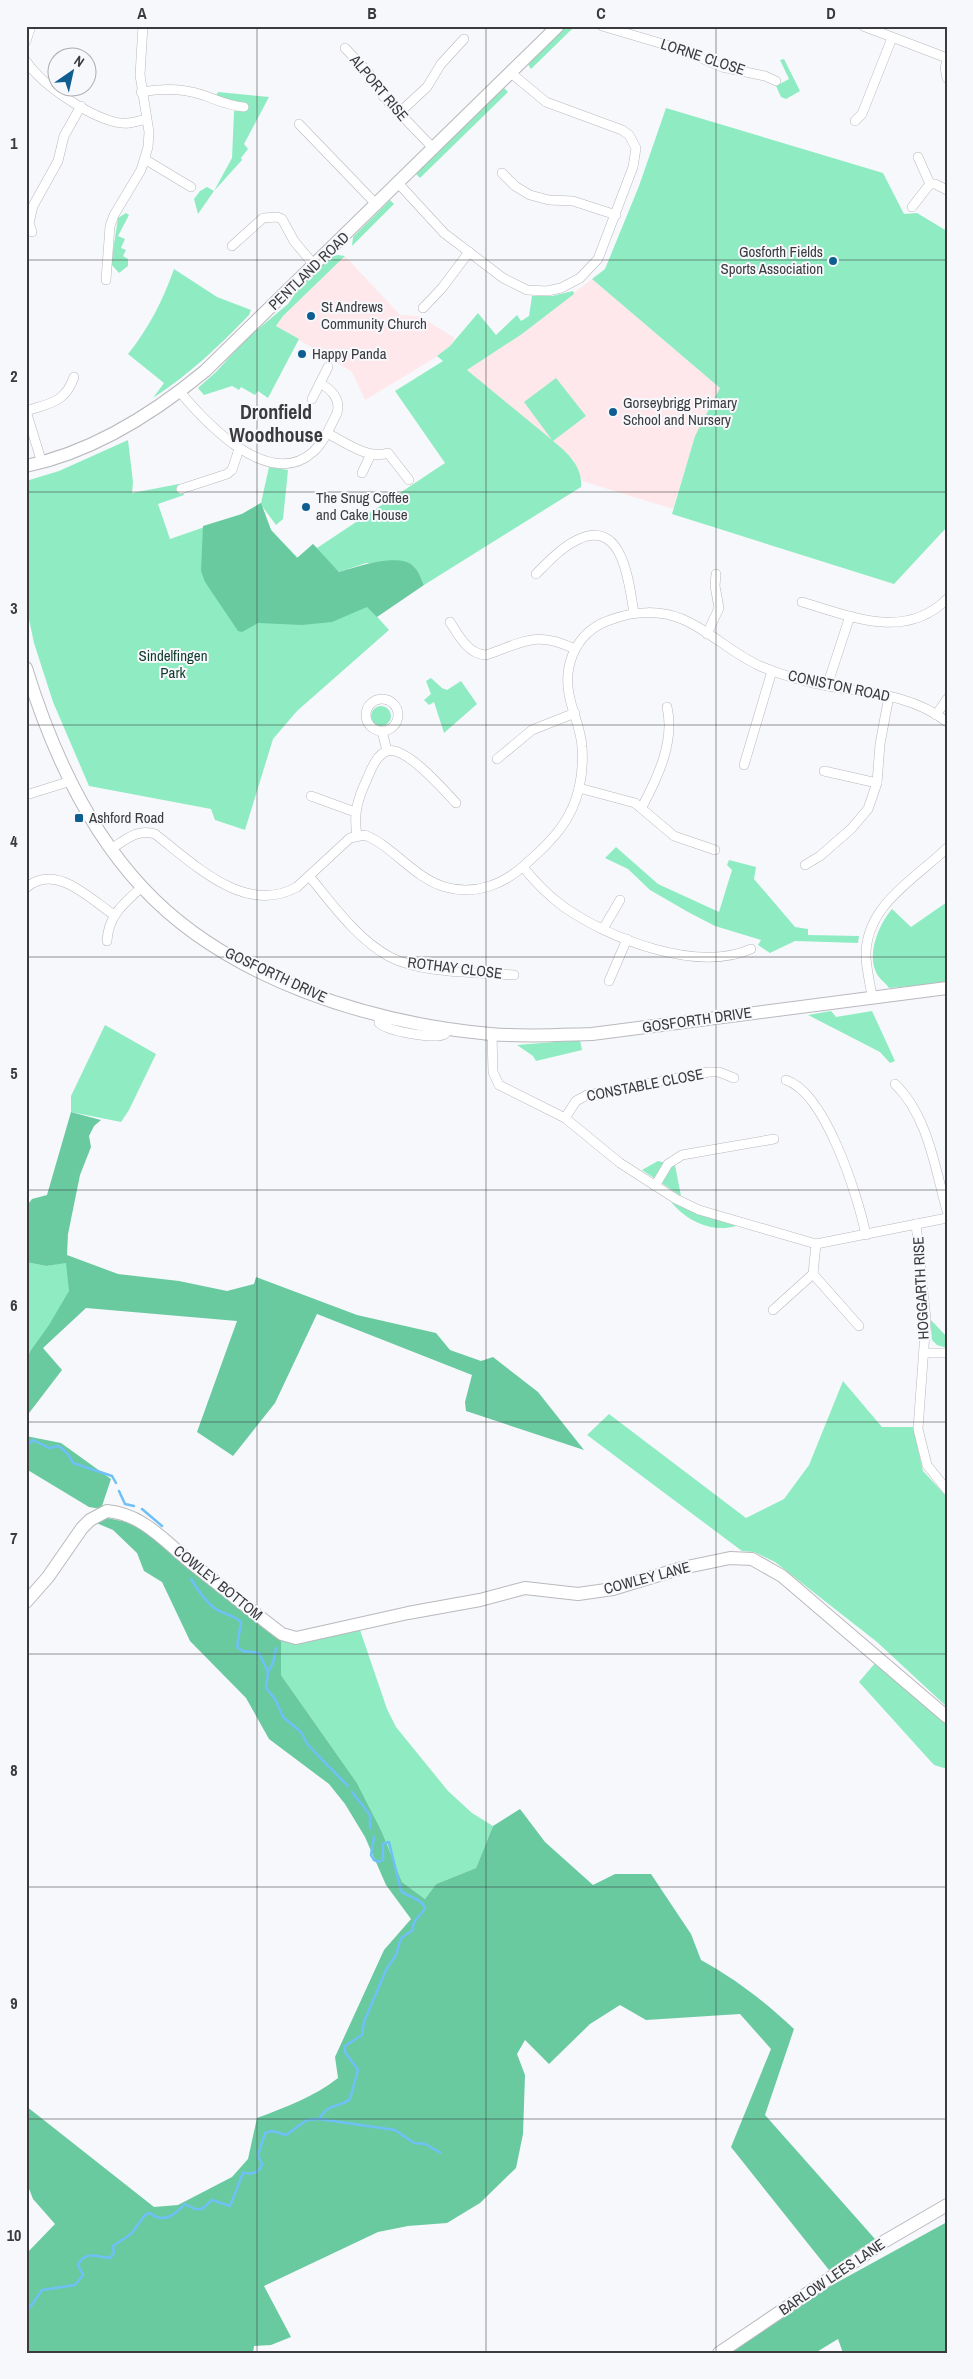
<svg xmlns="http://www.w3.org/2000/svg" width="973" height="2379" viewBox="0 0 973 2379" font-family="'Archivo Narrow',sans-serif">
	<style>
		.education { fill: #fee8eb }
		.green { fill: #8fecc2 }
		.forest { fill: #69caa0 }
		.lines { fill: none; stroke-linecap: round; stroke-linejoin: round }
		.stream { stroke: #6fc0f6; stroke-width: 2.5 }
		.street-casing { stroke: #b9b9be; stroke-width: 10 }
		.secondary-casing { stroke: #b9b9be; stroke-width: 14 }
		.street { stroke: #fff; stroke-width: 9 }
		.secondary { stroke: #fff; stroke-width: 12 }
		.grid { fill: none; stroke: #3b3b3d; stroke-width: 1; stroke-opacity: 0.55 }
		.poi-dot { fill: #0f5e91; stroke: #f7f8fc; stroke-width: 2 }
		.labels { text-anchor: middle; stroke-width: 4; stroke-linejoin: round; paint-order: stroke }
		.street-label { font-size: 15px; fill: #3b3b3d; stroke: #f7f8fc }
		.poi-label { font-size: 15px; fill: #3b3b3d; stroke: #f7f8fc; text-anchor: start }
		.park-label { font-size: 15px; fill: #0f3a29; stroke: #f7f8fc }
		.district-label { font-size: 20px; font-weight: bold; fill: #3b3b3d; stroke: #f7f8fc }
		.neatline { fill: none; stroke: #3b3b3d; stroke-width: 2 }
		.grid-label { font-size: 16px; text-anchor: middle; font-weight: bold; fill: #3b3b3d }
	</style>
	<rect width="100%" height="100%" fill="#f7f8fc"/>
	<g class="education">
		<polygon points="345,256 400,315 419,316 455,338 450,346 433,359 365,400 352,372 276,326 283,316"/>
		<polygon points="592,279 720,388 695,436 673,509 582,481 573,459 467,370 522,334"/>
	</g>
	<g class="green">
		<polygon points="566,26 573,28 531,69 527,63"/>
		<polygon points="784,59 800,91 786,99 781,97 776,86 789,79 780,60"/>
		<polygon points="503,87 508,92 420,178 416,174"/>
		<polygon points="218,92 269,97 244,144 248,149 241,158 242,160 214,191 198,214 194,199 200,191 207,187 214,191 232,158 234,112 240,104 216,96"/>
		<polygon points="666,108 883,173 904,214 917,213 947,231 947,527 894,584 672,514 695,436 720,388 592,279 605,269 639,186"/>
		<polygon points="390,200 394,204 352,246 353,237"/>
		<polygon points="126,213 129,215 118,236 125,239 121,248 126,250 123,256 128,259 128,266 119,273 111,264 118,218"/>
		<polygon points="338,255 345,256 283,316 276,326 299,339 268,398 258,391 255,395 241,387 239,390 232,386 204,395 198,388 217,371 245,340 288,304 299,288 332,256"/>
		<path d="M174 269 217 297 251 310 249 315C219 346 190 374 153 398L164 383 128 354C149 328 163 300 174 269Z"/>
		<path d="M573 291 574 294 522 334 467 370 552 440 524 402 556 378 586 416 553 441C568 453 583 467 581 487L424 585 414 566 366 563 339 572 323 556 389 630 297 711 273 739 245 830 215 820 211 809 89 786 53 702 34 643 26 605V481L59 471 128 440 133 482 132 493 179 484 184 495 158 504 170 539 242 514 261 503 269 467 288 470 283 519 276 525 262 506 271 530 298 558 313 544 317 548 445 463 395 391 443 361 437 356 450 346 478 313 496 335 517 315 521 321 529 316 532 296H552Z"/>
		<polygon points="431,678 442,688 447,690 461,681 477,704 444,733 434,702 429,705 424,700 431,694 426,681"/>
		<circle cx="381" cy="716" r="10"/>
		<polygon points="616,847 658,884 719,912 732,870 727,865 729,860 756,867 754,879 795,927 808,929 808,935 859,936 858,943 795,941 770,953 758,945 761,940 715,926 688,912 650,890 628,869 605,858"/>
		<path d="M947 902V983L889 988C886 983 878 978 876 972 867 953 879 924 892 909L911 927Z"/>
		<polygon points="831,1011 836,1017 872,1011 895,1061 890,1063 880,1052 808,1015"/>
		<polygon points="105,1025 156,1054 129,1110 121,1122 71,1112 71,1096"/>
		<polygon points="580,1040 582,1050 536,1061 533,1056 517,1045"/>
		<polygon points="658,1161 675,1165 681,1196 642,1170"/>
		<path d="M671 1202 691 1211 736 1226C711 1233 687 1221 671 1202Z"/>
		<path d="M26 1262 46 1266 67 1262C67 1271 70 1281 69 1290 68 1306 34 1342 26 1360Z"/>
		<polygon points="930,1319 947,1337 947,1348 937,1345 932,1340"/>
		<polygon points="843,1381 882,1427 913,1427 923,1471 947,1497 947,1707 877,1642 775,1562 754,1552 742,1551 587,1435 609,1414 746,1518 784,1499 809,1465"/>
		<polygon points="360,1630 387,1709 396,1727 448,1791 472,1813 493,1826 476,1868 436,1884 425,1899 402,1882 382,1832 357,1783 281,1675 281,1640"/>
		<polygon points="876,1662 947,1723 947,1769 934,1765 859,1682"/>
	</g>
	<g class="forest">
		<path d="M261 503 271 530 297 558 313 544 339 572C356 567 397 553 412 565 418 569 421 579 424 585L377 617 367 607 332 622 302 625 258 623 242 632 238 631 205 582 201 571 203 526 242 514Z"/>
		<polygon points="71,1112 101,1120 94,1126 89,1136 91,1147 80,1175 68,1234 67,1255 118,1274 179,1281 227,1291 254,1284 256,1277 357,1315 436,1333 450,1350 481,1361 493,1357 538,1392 584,1450 466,1411 465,1402 472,1375 317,1314 275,1403 233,1456 197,1432 237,1321 86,1308 43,1348 62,1370 26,1417 26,1360 31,1350 49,1325 69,1291 66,1263 46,1266 26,1262 26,1207 32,1199 47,1195"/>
		<polygon points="26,1436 61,1443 111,1479 101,1509 89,1507 26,1469"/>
		<path d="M107 1518 127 1522 146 1531 281 1640V1675L357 1783 382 1832 402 1882 425 1899 436 1884 476 1868 493 1826 520 1809 545 1842 593 1885 615 1874H651L691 1934 701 1960C737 1980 764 2001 794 2029L765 2115 875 2239 829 2270 731 2147 771 2049 740 2014 646 2020 620 2005 590 2024 549 2064 525 2040 517 2054 525 2075 523 2134 516 2168 480 2203 447 2223 408 2226 378 2232 264 2286 291 2337 271 2345 254 2346 253 2353H26V2254L55 2224 33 2199 26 2181V2106L154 2207 178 2205 232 2177 248 2159 257 2118C286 2107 314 2097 338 2078L335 2057 384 1950 411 1919 386 1885 365 1837 345 1804 329 1784 269 1739 246 1698 190 1641 162 1582 144 1571 137 1553 113 1530 94 1522Z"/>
		<polygon points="947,2222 947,2353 843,2353 838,2339 815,2353 731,2353 805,2300"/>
	</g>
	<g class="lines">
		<g class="stream">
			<polyline points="26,1447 33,1440 49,1448 59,1446 68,1454 73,1463 112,1476 116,1483"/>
			<polyline points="119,1491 125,1504 134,1506"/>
			<polyline points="142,1509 162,1526"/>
			<path d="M191 1579C197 1589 204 1599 213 1607 221 1614 233 1614 241 1622L237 1647 243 1651 259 1653 268 1672 266 1688 275 1699 283 1717 301 1732 308 1745 348 1786"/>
			<polyline points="268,1672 273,1663 276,1648"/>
			<polyline points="352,1792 370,1815 370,1828"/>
			<polyline points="319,2119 395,2130 414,2143 425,2144 441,2153"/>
			<path d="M26 2313 42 2290 75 2285 83 2275 78 2265C85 2250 97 2257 110 2258L114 2253 113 2246 131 2234 145 2215 150 2213C163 2224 175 2215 185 2204L195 2209H202L212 2200 230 2206 243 2173C252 2174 258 2174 262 2165L258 2155 265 2133 272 2131 286 2135 307 2120 319 2119C332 2100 339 2109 350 2099L358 2070 345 2052V2046L362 2035 364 2022 386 1970 396 1955 401 1938 413 1930C412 1918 422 1917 425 1907 419 1897 409 1898 401 1891L389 1842 383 1844V1860L379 1862 374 1860 371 1855 374 1837"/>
		</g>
		<g class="street-casing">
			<g id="street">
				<polyline points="602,26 680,49 722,67 765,76 776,81"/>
				<polyline points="863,26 947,58"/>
				<polyline points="26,41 31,26"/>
				<polyline points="345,48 368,72 383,96 434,149"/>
				<path d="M26 61C42 85 87 115 115 122 126 125 136 122 146 119"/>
				<polyline points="947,61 945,68 947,78"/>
				<path d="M141 92C163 88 182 88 203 95 217 100 229 106 244 107"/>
				<polyline points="399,113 427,87 441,64 464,39"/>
				<polyline points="855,121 862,114 892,38"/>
				<polyline points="299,124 377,205"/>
				<polyline points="918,157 930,184"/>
				<polyline points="146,160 191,187"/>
				<polyline points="502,173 515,186 530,195 549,200 573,201 616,215"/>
				<polyline points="398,183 444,233 503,278 527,290 547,291 561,288 580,278 598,259 633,167 636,148 629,135 622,130 546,102 511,73"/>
				<polyline points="912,207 930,184 935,184 947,190"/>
				<polyline points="32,232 29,223 33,206 58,161 64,136 81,106"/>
				<polyline points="232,246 263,218 277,217 282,219 294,241 314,265"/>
				<polyline points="106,280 110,226 114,215 141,170 148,147 149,132 140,75 143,26"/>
				<polyline points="423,308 442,288 469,252"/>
				<path d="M180 392C206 423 269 491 313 452 324 442 330 427 337 413 341 399 332 390 320 383"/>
				<polyline points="312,399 328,367"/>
				<path d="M26 411C50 403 65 403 74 377"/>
				<polyline points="26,411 42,463"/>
				<path d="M327 433C344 442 369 460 388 453L409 480"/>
				<polyline points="362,473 371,454"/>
				<polyline points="181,489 227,474 232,470 239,449"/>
				<path d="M536 574C548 562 562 547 577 540 624 517 629 585 634 613"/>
				<path d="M802 602C850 616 905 641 947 599"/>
				<path d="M450 622C459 636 468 654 486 655 525 642 535 630 575 649"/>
				<polyline points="707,634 719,608 715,586 716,574"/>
				<polyline points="827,686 850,616"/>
				<circle cx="382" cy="715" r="16"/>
				<polyline points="936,715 947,699"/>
				<polyline points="382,731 387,751"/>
				<polyline points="497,759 532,730 575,713"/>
				<polyline points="744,765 772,671"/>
				<polyline points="824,771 877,783"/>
				<polyline points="579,788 635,803 674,836 715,850"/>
				<polyline points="26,795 71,781"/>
				<polyline points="311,796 355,812"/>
				<path d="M642 807C658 777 675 741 667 707"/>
				<path d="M357 835C353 814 358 798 367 779 371 770 376 755 387 751 405 745 444 790 456 803"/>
				<path d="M111 849C125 840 138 828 155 834 194 864 245 916 297 887L350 838 365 835C394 847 414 878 445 887 476 896 505 884 528 862 552 841 572 820 579 788 582 775 583 760 582 747 581 728 572 712 569 694 563 661 579 629 613 619 635 611 660 610 682 619 709 630 731 653 760 666 782 675 806 682 828 686 869 693 913 695 947 722"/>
				<polyline points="805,865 820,856 851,829 868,809 877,783 880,744 889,696"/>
				<path d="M523 867C535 882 549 896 564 907 610 939 697 973 751 949"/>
				<path d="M310 877C333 905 357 939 390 957 423 974 477 972 514 975"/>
				<path d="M26 888C55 862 90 899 114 915"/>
				<polyline points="603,929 620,900"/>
				<path d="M107 941C108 916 124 903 142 887"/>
				<polyline points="609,981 627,939"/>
				<path d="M872 996C870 984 867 971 866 958 864 906 914 880 947 848"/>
				<path d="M379 1015V1023C387 1031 436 1040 445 1034L447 1029"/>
				<polyline points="492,1034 493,1072 499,1085 565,1118 620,1163 676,1199 699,1210 816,1244 947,1218"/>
				<path d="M786 1080C826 1093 858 1197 866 1235"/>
				<path d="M895 1084C928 1116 935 1168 947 1211"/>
				<polyline points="565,1118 576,1101 587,1095 709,1072 719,1072 734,1078"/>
				<polyline points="655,1186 668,1164 682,1155 774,1139"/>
				<polyline points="916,1224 926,1319 918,1429 927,1465 947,1490"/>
				<polyline points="813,1274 859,1326"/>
				<polyline points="773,1310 813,1274 816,1244"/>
				<polyline points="924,1353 947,1353"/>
			</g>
		</g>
		<g class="secondary-casing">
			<g id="secondary">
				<path d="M26 466C93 452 153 414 205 371L558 26"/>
				<path d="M26 668C50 746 86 827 142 887 227 979 370 1023 490 1034 524 1037 558 1035 592 1034L947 988"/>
				<path d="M26 1602 48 1577 82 1528 90 1520 107 1511C144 1514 167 1544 194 1565 223 1588 252 1611 282 1634L296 1638 408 1613 480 1600 525 1588 578 1594 613 1589 682 1568 730 1558 752 1559 782 1576 947 1717"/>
				<polyline points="719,2353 885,2241 947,2205"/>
			</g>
		</g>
		<use href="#street" class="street"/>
		<use href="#secondary" class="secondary"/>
	</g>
	<path class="grid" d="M257 26V2353M486 26V2353M716 26V2353M26 260H947M26 492H947M26 725H947M26 957H947M26 1190H947M26 1422H947M26 1654H947M26 1887H947M26 2119H947"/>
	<g class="poi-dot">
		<circle cx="833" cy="261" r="5"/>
		<circle cx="311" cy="316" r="5"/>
		<circle cx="302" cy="354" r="5"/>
		<circle cx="613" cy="412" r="5"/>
		<circle cx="306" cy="507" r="5"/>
		<rect x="74" y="813" width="10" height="10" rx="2.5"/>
	</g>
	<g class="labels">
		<g class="street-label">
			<text transform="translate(703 57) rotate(18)" y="5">LORNE CLOSE</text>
			<text transform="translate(379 88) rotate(50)" y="5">ALPORT RISE</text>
			<text transform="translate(309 271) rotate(-44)" y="5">PENTLAND ROAD</text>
			<text transform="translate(839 686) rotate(12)" y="5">CONISTON ROAD</text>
			<text transform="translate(455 968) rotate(7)" y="5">ROTHAY CLOSE</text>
			<text transform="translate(276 975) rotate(25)" y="5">GOSFORTH DRIVE</text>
			<text transform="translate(697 1020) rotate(-8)" y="5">GOSFORTH DRIVE</text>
			<text transform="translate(645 1085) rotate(-11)" y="5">CONSTABLE CLOSE</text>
			<text transform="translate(921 1288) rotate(-93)" y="5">HOGGARTH RISE</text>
			<text transform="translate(647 1578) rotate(-15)" y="5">COWLEY LANE</text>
			<text transform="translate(218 1583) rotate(39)" y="5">COWLEY BOTTOM</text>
			<text transform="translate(832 2277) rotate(-34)" y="5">BARLOW LEES LANE</text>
		</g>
		<g class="poi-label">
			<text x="823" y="257" text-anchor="end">Gosforth Fields<tspan x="823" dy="17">Sports Association</tspan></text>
			<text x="321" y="312">St Andrews<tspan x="321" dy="17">Community Church</tspan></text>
			<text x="312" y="359">Happy Panda</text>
			<text x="623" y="408">Gorseybrigg Primary<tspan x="623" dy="17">School and Nursery</tspan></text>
			<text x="316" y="503">The Snug Coffee<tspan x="316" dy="17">and Cake House</tspan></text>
			<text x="89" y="823">Ashford Road</text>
		</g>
		<g class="park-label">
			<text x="173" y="661">Sindelfingen<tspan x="173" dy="17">Park</tspan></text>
		</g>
		<g class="district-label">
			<text x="276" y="419">Dronfield<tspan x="276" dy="23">Woodhouse</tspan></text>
		</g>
	</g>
	<rect width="973" height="2379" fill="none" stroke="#f7f8fc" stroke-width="55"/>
	<g transform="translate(72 72) rotate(34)"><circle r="24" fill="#f7f8fc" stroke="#acacb0"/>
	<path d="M0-4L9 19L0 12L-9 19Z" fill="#0f5e91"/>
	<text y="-8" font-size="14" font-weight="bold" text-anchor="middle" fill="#3b3b3d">N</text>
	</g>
	<rect x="28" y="28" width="918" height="2324" class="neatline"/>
	<g class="grid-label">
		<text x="142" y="19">A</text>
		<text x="372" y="19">B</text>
		<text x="601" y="19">C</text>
		<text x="831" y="19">D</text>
		<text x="14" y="149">1</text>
		<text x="14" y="382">2</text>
		<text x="14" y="614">3</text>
		<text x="14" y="847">4</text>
		<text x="14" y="1079">5</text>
		<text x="14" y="1311">6</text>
		<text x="14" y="1544">7</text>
		<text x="14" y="1776">8</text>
		<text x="14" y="2009">9</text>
		<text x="14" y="2241">10</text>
	</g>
</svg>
